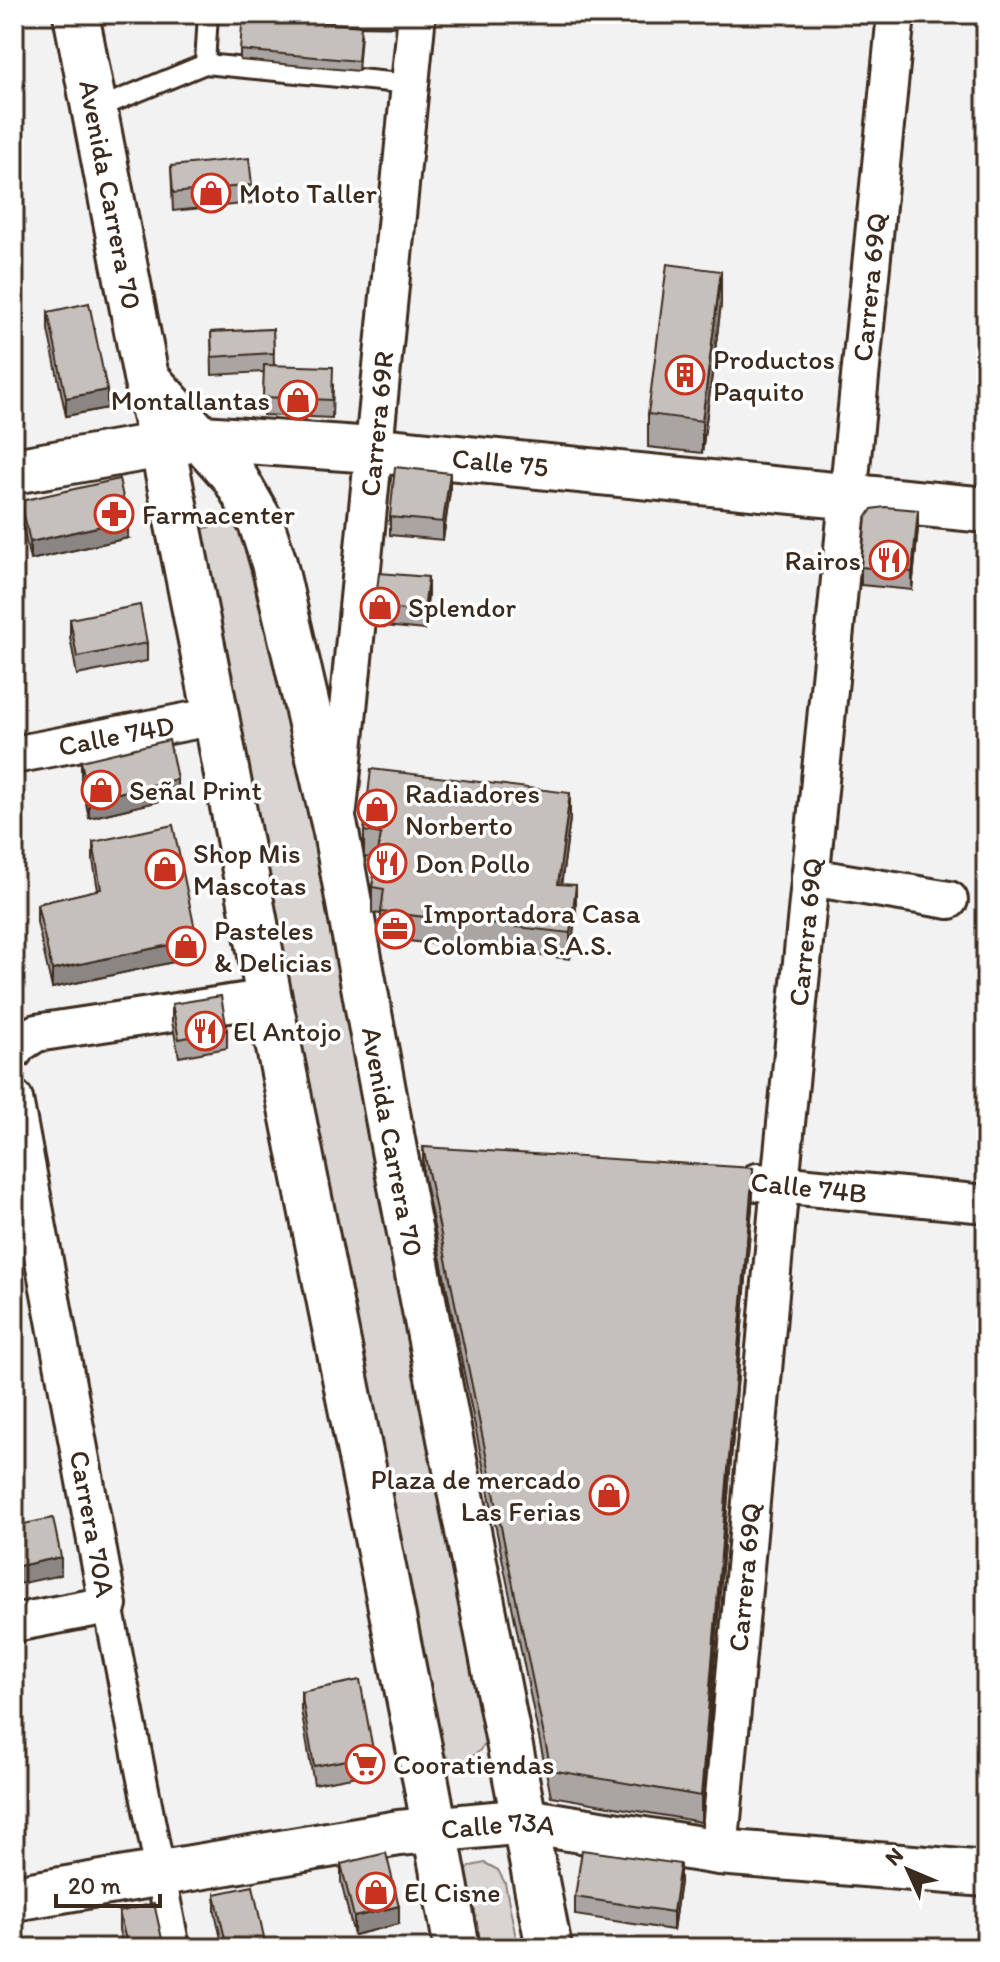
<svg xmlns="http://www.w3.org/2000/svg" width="1000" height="1962" viewBox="0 0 1000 1962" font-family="Itim,sans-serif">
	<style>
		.green { fill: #d8d5d2; stroke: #8a8078; stroke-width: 2 }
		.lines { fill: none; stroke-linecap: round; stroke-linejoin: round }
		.service-casing { stroke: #3b2a1e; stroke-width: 24 }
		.pedestrian-casing { stroke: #3b2a1e; stroke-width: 34 }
		.minor-casing { stroke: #3b2a1e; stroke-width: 42 }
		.tertiary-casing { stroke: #3b2a1e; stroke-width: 50 }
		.secondary-casing { stroke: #3b2a1e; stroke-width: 50 }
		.service { stroke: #fff; stroke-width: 18 }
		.pedestrian { stroke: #fff; stroke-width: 28 }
		.minor { stroke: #fff; stroke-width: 36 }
		.tertiary { stroke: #fff; stroke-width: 44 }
		.secondary { stroke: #fff; stroke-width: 44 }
		.wall { fill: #aaa5a3; stroke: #3b2a1e; stroke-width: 2 }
		.shaded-wall { fill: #8b8684; stroke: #3b2a1e; stroke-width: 2 }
		.building { fill: #c6c0bd; stroke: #3b2a1e; stroke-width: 2 }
		.labels { text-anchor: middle; stroke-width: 7; stroke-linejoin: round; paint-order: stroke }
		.poi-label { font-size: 28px; fill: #3b2a1e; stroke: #fff; text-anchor: start }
		.street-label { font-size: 28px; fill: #3b2a1e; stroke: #fff }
	</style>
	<rect width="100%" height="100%" fill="#f3f2f2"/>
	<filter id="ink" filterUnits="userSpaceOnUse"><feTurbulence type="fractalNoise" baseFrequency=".0125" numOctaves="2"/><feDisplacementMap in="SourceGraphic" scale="16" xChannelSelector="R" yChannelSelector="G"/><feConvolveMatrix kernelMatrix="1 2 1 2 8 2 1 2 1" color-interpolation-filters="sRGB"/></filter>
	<g filter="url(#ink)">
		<g class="green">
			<path d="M238 520 269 648 298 726 487 1740C478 1758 453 1774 441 1748 435 1733 432 1698 429 1681 421 1640 411 1600 401 1560L202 529Z"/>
			<polygon points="485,1863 498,1870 505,1883 518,1948 473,1948 464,1872 471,1866"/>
		</g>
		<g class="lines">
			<g class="service-casing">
				<g id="service">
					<polyline points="283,14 416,16"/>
					<polyline points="205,64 208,14"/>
					<polyline points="94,110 205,64 410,84"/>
				</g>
			</g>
			<g class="pedestrian-casing">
				<polyline id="pedestrian" points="108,1605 175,1948"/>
			</g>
			<g class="minor-casing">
				<g id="minor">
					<path id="s1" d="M14 755 216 716"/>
					<path id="s2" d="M338 810 417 14"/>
					<polyline points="810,877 949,900"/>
					<polyline points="14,1051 16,1046 36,1033 269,998"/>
					<path id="s3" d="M14 1099 108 1605 14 1623"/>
					<polyline points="757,1182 986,1204"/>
					<path id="s4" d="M719 1852 780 1184 896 14"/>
				</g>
			</g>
			<g class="tertiary-casing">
				<g id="tertiary">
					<path id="s5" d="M14 471 202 438 387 451 986 510"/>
					<path id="s6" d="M14 1898 399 1833 525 1821 719 1852 986 1874"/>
				</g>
			</g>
			<g class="secondary-casing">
				<g id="secondary">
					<path id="s7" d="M76 14 146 377 162 444 216 716 269 998 426 1782 457 1948"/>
					<path id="s8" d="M148 380 234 476 261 523 274 563 336 832 393 1145 549 1948"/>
				</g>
			</g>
			<use href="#service" class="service"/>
			<use href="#pedestrian" class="pedestrian"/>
			<use href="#minor" class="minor"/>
			<use href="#tertiary" class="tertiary"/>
			<use href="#secondary" class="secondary"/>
		</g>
		<g class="wall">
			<polygon points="361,35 358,71 240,60 240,50"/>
			<polygon points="171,166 252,185 252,203 173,211"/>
			<polygon points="721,304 702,453 648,447 648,414"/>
			<polygon points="48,312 107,408 66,416 48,330"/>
			<polygon points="273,329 274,365 333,385 332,418 263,415 264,372 212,375 211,332"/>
			<polygon points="450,491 443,540 390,535 390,517"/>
			<polygon points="21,501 128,538 30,560 21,519"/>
			<polygon points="918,528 912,590 861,585 861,567"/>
			<polygon points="428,595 424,630 375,625 375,607"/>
			<polygon points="70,619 147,643 147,661 77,675 70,637"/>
			<polygon points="81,761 177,797 89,818 81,779"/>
			<polygon points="570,819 561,885 576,911 570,959 381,938 381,914 372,913 372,887 377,859 364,857 364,831"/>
			<polygon points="93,842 197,957 52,988 37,922 37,904 98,890 93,860"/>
			<polygon points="172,1004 227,1030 227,1048 179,1057 172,1022"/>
			<polygon points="423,1147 753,1194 701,1822 551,1796 423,1173"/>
			<polygon points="301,1692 374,1755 374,1773 314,1784 301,1710"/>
			<polygon points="341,1864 399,1924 354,1935 341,1882"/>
			<polygon points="680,1882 673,1930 575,1915 575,1897"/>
			<polygon points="215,1894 266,1948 223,1948 215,1912"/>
			<polygon points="119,1912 164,1948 123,1948 119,1930"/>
		</g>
		<g class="shaded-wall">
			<polygon points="721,271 721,304 702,453 702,421"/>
			<polygon points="107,390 107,408 66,416 66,398"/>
			<polygon points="450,473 450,491 443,540 443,522"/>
			<polygon points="918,510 918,528 912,590 912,572"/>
			<polygon points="128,520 128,538 30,560 30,542"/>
			<polygon points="428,577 428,595 424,630 424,612"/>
			<polygon points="177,779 177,797 89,818 89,800"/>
			<polygon points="570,793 570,819 558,910 558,884"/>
			<polygon points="576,885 576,911 570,959 570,933"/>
			<polygon points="197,939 197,957 52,988 52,970"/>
			<polygon points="753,1168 753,1194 701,1822 701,1796"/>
			<polygon points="61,1557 61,1575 14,1585 14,1567"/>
			<polygon points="680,1864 680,1882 673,1930 673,1912"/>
			<polygon points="399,1906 399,1924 354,1935 354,1917"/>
		</g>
		<g class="building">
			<polygon points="243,14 361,26 358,61 240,50"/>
			<polygon points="249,158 252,185 173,193 171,166"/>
			<polygon points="667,264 721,271 702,421 648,414"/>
			<polygon points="89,303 107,390 66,398 48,312"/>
			<polygon points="273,329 274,353 212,357 211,332"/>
			<polygon points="264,365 333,367 332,400 263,397"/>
			<polygon points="395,467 450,473 443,522 390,517"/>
			<polygon points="119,479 128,520 30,542 21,501"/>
			<polygon points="885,507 918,510 912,572 861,567 866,518 872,509"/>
			<polygon points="379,573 428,577 424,612 375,607"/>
			<polygon points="140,605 147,643 77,657 70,619"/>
			<polygon points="169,740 177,779 89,800 81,761"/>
			<polygon points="371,769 570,793 558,884 576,885 570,933 381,912 384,889 372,887 381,834 364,831"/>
			<polygon points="173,825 197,939 52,970 37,904 101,889 93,842"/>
			<polygon points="221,996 227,1030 179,1039 172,1004"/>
			<polygon points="423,1147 753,1168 701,1796 551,1770"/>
			<polygon points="53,1518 61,1557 14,1567 14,1526"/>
			<polygon points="360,1680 374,1755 314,1766 301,1692"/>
			<polygon points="582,1850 680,1864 673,1912 575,1897"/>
			<polygon points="386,1853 399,1906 354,1917 341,1864"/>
			<polygon points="253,1886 266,1947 260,1948 227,1948 215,1894"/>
			<polygon points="154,1903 164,1948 128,1948 119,1912"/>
		</g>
	</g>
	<defs>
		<g id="shop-ring" transform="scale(2)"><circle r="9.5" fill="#fff" stroke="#c8321e" stroke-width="1.5"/><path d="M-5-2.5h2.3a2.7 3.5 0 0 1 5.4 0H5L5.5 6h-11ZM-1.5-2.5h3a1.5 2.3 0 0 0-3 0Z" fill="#c8321e"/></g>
		<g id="building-ring" transform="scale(2)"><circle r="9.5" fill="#fff" stroke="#c8321e" stroke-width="1.5"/><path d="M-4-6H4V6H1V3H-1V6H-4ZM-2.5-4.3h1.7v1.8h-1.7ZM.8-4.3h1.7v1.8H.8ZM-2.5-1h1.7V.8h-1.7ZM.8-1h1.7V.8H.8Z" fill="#c8321e"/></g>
		<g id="pharmacy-ring" transform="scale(2)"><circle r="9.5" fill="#fff" stroke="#c8321e" stroke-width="1.5"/><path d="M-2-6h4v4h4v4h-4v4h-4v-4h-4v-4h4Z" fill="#c8321e"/></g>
		<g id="restaurant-ring" transform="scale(2)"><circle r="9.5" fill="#fff" stroke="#c8321e" stroke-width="1.5"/><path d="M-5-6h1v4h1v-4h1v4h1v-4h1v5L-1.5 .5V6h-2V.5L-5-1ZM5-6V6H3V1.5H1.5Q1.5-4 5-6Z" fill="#c8321e"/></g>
		<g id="office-ring" transform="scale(2)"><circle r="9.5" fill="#fff" stroke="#c8321e" stroke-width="1.5"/><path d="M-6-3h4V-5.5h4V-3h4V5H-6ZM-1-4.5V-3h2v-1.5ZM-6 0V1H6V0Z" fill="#c8321e"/></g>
		<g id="supermarket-ring" transform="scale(2)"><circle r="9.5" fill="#fff" stroke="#c8321e" stroke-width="1.5"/><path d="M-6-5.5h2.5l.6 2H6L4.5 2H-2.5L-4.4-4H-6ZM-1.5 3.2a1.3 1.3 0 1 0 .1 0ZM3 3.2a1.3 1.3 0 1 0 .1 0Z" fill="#c8321e"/></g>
	</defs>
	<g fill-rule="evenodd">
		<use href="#shop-ring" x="211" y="193"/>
		<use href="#building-ring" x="685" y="375"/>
		<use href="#shop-ring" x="298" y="400"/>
		<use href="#pharmacy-ring" x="114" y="514"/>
		<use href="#restaurant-ring" x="889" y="560"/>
		<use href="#shop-ring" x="380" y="607"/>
		<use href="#shop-ring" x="101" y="790"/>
		<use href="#shop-ring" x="377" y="809"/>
		<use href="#restaurant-ring" x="387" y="863"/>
		<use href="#shop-ring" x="165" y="869"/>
		<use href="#office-ring" x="395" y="929"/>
		<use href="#shop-ring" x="186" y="946"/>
		<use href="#restaurant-ring" x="205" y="1031"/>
		<use href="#shop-ring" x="609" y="1495"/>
		<use href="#supermarket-ring" x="365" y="1764"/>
		<use href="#shop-ring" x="376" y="1892"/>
	</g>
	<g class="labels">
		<g class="poi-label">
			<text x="239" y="203">Moto Taller</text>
			<text x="713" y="369">Productos<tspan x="713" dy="32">Paquito</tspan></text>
			<text x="270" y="410" text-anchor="end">Montallantas</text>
			<text x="142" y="524">Farmacenter</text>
			<text x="861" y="570" text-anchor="end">Rairos</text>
			<text x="408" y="617">Splendor</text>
			<text x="129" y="800">Señal Print</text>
			<text x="405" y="803">Radiadores<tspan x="405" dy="32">Norberto</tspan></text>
			<text x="193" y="863">Shop Mis<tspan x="193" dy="32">Mascotas</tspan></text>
			<text x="415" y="873">Don Pollo</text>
			<text x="423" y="923">Importadora Casa<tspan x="423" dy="32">Colombia S.A.S.</tspan></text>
			<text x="214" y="940">Pasteles<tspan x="214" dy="32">&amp; Delicias</tspan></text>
			<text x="233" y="1041">El Antojo</text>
			<text x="581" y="1489" text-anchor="end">Plaza de mercado<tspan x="581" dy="32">Las Ferias</tspan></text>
			<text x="393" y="1774">Cooratiendas</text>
			<text x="404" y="1902">El Cisne</text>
		</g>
		<g class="street-label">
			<text dy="10" stroke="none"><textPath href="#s7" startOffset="184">Avenida Carrera 70</textPath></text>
			<text dy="10" stroke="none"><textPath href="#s4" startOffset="1572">Carrera 69Q</textPath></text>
			<text dy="10" stroke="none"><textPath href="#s2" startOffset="388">Carrera 69R</textPath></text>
			<text dy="10" stroke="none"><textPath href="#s5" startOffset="490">Calle 75</textPath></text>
			<text dy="10" stroke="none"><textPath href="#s1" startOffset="104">Calle 74D</textPath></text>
			<text dy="10" stroke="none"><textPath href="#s4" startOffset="924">Carrera 69Q</textPath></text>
			<text dy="10" stroke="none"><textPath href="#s8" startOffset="816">Avenida Carrera 70</textPath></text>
			<text transform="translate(809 1187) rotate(6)" y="10">Calle 74B</text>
			<text dy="10" stroke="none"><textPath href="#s3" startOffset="432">Carrera 70A</textPath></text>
			<text dy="10" stroke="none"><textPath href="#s4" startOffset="276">Carrera 69Q</textPath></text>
			<text dy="10" stroke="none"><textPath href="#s6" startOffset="490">Calle 73A</textPath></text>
		</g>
	</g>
	<rect width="1000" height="1962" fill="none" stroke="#fff" stroke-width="48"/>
	<rect x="24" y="24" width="952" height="1914" fill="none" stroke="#3b2a1e" stroke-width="3" filter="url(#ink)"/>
	<g transform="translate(908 1870) rotate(314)" stroke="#ffffff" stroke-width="6" paint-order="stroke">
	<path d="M0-6L14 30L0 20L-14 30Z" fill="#3b2a1e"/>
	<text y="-12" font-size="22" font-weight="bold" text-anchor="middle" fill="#3b2a1e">N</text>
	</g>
	<path d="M56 1894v12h104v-12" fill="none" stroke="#3b2a1e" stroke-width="4"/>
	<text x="68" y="1894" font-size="24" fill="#3b2a1e" stroke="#ffffff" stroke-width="6" paint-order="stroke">20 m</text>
</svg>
